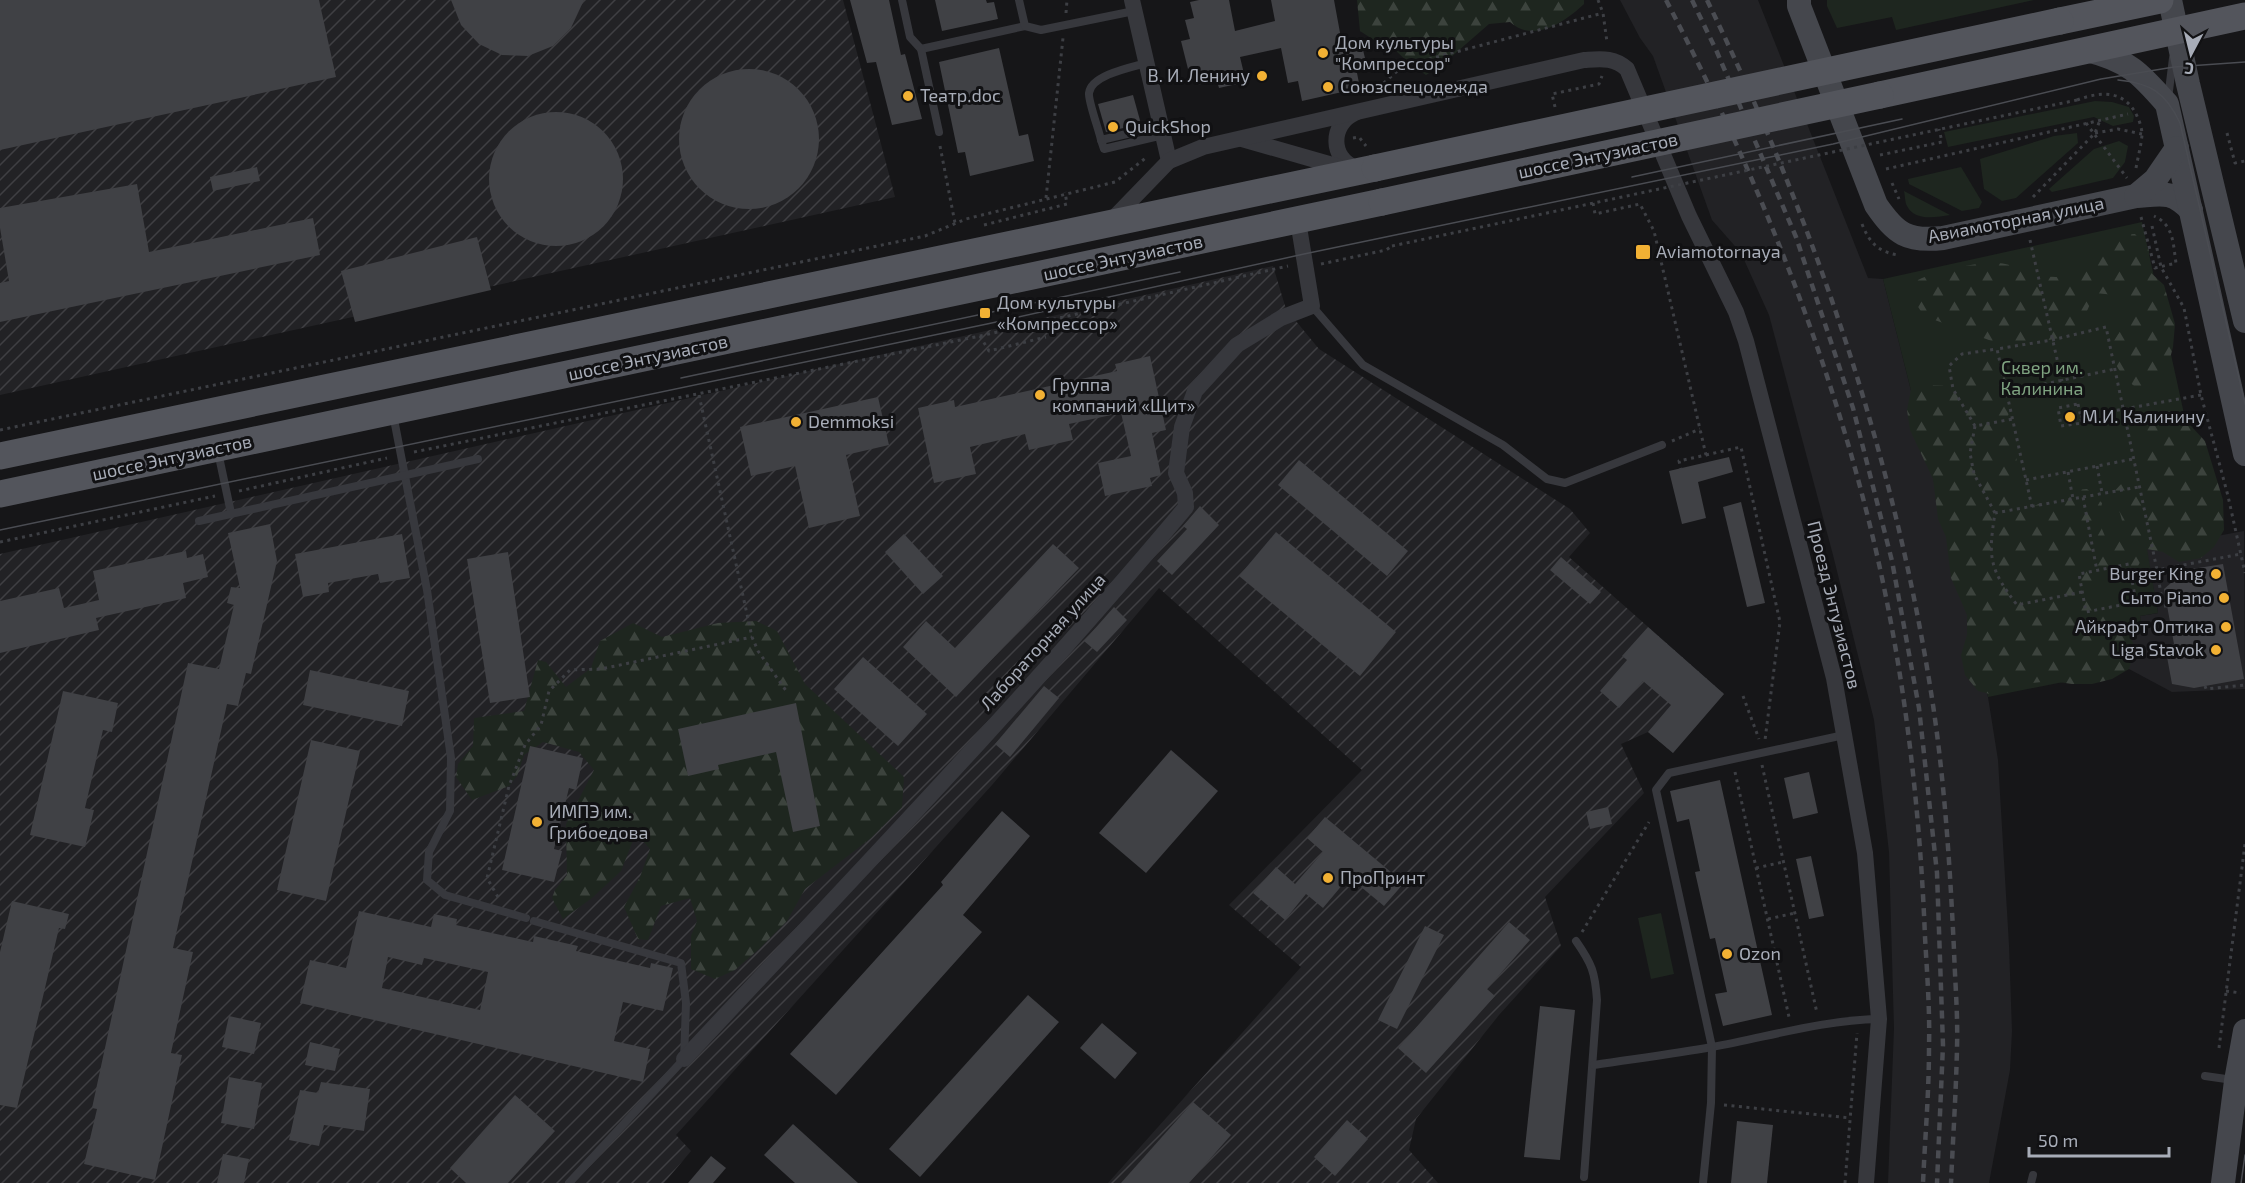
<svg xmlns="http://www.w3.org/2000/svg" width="2245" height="1183" viewBox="0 0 2245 1183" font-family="'Exo 2',sans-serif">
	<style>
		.built { fill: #222225 }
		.industrial { fill: url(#industrial-furrows) }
		.green { fill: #1e261f }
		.forest { fill: url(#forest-firs) }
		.building { fill: #404145; fill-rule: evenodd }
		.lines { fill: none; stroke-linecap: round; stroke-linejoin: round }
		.path { stroke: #3d3f44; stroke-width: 3; stroke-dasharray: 3 4.5; stroke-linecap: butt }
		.lane { stroke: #37383d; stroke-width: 8 }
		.street { stroke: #37383d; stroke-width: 16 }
		.secondary { stroke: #45474d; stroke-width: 24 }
		.primary { stroke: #53555c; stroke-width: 27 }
		.tram { stroke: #4a4c52; stroke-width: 1.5 }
		.rail { stroke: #4a4c52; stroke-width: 4.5; stroke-dasharray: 8 6; stroke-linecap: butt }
		.path-bridge { stroke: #3d3f44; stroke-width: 3; stroke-dasharray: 3 4.5; stroke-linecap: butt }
		.primary-bridge { stroke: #53555c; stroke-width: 27 }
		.poi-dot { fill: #f2b134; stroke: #111113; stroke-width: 2 }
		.labels { text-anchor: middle; stroke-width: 6; stroke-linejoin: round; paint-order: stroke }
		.poi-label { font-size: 18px; fill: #a8adb8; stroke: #111113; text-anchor: start }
		.street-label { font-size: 18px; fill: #a8adb8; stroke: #111113 }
		.park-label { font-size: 18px; fill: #7fa381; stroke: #111113 }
	</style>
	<defs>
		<pattern id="industrial-furrows" width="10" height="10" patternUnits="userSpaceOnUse" patternTransform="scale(1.5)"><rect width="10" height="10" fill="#222225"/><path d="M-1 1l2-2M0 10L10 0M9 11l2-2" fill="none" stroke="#3f3f43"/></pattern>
		<pattern id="forest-firs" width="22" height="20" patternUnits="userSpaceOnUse" patternTransform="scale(1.5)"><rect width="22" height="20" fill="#1e261f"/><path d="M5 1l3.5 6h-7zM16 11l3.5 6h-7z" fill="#3c433d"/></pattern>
	</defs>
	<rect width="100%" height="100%" fill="#161618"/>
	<g class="built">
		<polygon points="1620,0 1758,0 1868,278 1883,279 1988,697 1998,760 2009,945 2012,1031 2010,1070 1989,1183 1888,1183 1894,1028 1889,852 1874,720 1833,555 1769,315 1741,253 1712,220 1653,56 1640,38"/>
		<polygon points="2244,531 2245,689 2172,692 2129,669 2122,630 2141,626 2140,616 2158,613 2146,549"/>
	</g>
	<g class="industrial">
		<polygon points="0,0 843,0 895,197 0,395"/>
		<polygon points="1273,266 1286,309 1319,349 1570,509 1590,533 1569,557 1724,694 1673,753 1648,732 1621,744 1644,793 1545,897 1561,946 1499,1015 1416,1119 1409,1150 1438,1183 1108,1183 1301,967 1229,905 1362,770 1159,588 992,785 676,1135 691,1151 664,1183 0,1183 0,554"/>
	</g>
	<g class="green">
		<polygon points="1827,0 2034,0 1896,30 1892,17 1837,28 1827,6"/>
		<polygon points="2095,101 2112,102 2129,107 2134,116 2133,122 2113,126 2094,117 1948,147 1944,132"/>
		<polygon points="2077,133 2078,143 2016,198 2002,201 1984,189 1980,159 2054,136"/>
		<polygon points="2119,141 2128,146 2125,162 2113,178 2052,192 2049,189 2094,149"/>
		<polygon points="1961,167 1982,202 1979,208 1962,211 1909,184 1908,179"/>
		<path d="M1904 191 1950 215C1937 217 1915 222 1907 206 1905 203 1905 195 1904 191Z"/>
		<polygon points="2142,222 2211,537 2147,549 2158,613 2140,616 2142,626 2123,630 2129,669 1988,697 1883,279"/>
		<polygon points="1661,913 1674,974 1651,979 1638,918"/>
	</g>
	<g class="forest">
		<path d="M1357 0H1584V4C1566 21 1534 44 1510 22L1489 24 1443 64 1426 75 1409 63 1395 50 1377 42 1360 31Z"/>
		<path d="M2135 234 2149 250V271L2164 285 2175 324 2173 347 2168 366 2157 384 2138 389C2121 376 2115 367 2110 346L2121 330 2128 310 2115 295 2095 293 2078 331 2059 338 2018 346 1997 343 1924 316 1913 299 1918 280C1937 270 1977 262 1998 263 2011 264 2022 269 2034 273 2056 281 2076 276 2096 266L2097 246 2115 235Z"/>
		<path d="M2012 359C2015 388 2017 398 2004 425L2014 443 2017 463 2008 483 2011 503 2030 508 2067 491 2087 489 2102 503 2099 522 2107 541 2125 532 2120 513 2110 496 2124 481H2144C2146 461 2141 443 2140 424L2154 409 2174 412 2190 425 2205 441 2223 500 2224 530 2214 547 2201 558 2179 562 2163 552 2147 549 2137 568 2122 581 2102 576 2085 585 2093 603 2112 613 2127 628 2135 648 2129 669 2112 679 2092 684H2072L2052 681 2032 683 1994 695 1978 691 1965 675 1961 655 1967 635V615L1951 578 1946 537 1938 519 1933 479 1910 430 1907 410 1911 389 1930 385 1951 386 1966 366 1987 361Z"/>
		<polygon points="756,621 777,631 805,684 904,777 902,807 871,838 805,889 787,921 759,949 735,970 715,979 691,969 691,936 697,921 690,898 661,906 648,940 638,939 624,907 640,877 650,849 636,833 621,871 592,898 563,919 552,898 555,890 567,875 566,824 594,770 579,752 543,742 524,755 517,776 509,786 472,800 456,777 458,764 473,746 474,718 524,711 538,660 546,662 566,687 591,668 600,641 633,623 662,637 718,623"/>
	</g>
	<g class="building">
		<polygon points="0,0 319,0 336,77 0,150"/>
		<polygon points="451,0 584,0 571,28 553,46 528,56 502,55 479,44 461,25"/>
		<polygon points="850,0 889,0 901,55 905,54 922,119 892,125 876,62 867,63"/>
		<polygon points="935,0 986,0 987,3 994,2 998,19 942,31"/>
		<polygon points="1199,0 1229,0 1235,31 1275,21 1271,0 1334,0 1343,49 1362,46 1367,66 1356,68 1360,88 1302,101 1298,81 1288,83 1281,48 1240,57 1246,82 1219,88 1217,81 1196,85 1192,68 1188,69 1181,41 1190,39 1185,20 1194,18 1190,2"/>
		<polygon points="999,48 1019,136 1028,134 1034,161 970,176 965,152 958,153 939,62"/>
		<circle cx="749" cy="139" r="70"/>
		<polygon points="1133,95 1141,124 1106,132 1098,104"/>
		<circle cx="556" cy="179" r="67"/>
		<polygon points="257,167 260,181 213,191 210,177"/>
		<polygon points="137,184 149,252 313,218 320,255 0,322 0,283 9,281 0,228 0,208"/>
		<polygon points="477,237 491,290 355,322 341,271"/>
		<polygon points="1150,356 1166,430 1152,433 1161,475 1150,478 1152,486 1105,496 1098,463 1131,456 1121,413 1069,424 1073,440 1029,450 1025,434 970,447 976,474 934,483 918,408 954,400 955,407 1117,371 1115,364"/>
		<polygon points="878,397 889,445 846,455 860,516 809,528 795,466 751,476 740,427"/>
		<polygon points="1729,457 1733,472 1698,482 1706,518 1682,524 1669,471"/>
		<polygon points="1299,460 1408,551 1387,576 1278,485"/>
		<polygon points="1741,502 1765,603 1747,607 1723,507"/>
		<polygon points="1200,506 1219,525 1172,575 1157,561 1187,529 1183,526"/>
		<polygon points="270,524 277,561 251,674 246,673 238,706 227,704 173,948 193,952 171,1053 182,1055 155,1180 84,1164 97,1109 92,1108 188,663 219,669 234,605 227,603 231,587 240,588 228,533"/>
		<polygon points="1276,532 1396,632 1360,676 1239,576"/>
		<polygon points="402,534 410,578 380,583 378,574 328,583 329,592 303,597 295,554"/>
		<polygon points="904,534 943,576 923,594 885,552"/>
		<polygon points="1053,544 1079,568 956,697 903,647 926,621 955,648"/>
		<polygon points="186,551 187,558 203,554 208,577 183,583 186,598 96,618 99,630 0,653 0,601 59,588 64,608 99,600 93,571"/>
		<polygon points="508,552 530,697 490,703 467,559"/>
		<polygon points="1561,557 1601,592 1590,604 1550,570"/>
		<polygon points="2223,564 2244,679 2194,688 2172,684 2165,646 2174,644 2164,589 2186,570"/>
		<polygon points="1114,607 1127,620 1097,652 1084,641"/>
		<polygon points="1648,627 1724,694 1673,753 1648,732 1671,705 1643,681 1619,708 1600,691 1627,660 1622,656"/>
		<polygon points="863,657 927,714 898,746 834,689"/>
		<polygon points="310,670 409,691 402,726 303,705"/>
		<polygon points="1044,686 1059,698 1010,757 995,744"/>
		<polygon points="63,691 118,703 112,732 103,730 85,808 94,810 85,847 30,835"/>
		<polygon points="796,703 820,826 793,832 776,752 718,765 719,769 688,776 678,729"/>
		<polygon points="311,740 360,751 326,901 277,890"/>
		<polygon points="530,746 583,758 576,790 569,788 554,849 562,851 554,882 502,870"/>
		<polygon points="1171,750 1218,791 1146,873 1099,833"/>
		<polygon points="1809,772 1818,813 1793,819 1784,778"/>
		<polygon points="1720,780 1772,1015 1723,1026 1715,994 1727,992 1715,938 1710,939 1695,872 1700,871 1689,819 1677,822 1670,791"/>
		<polygon points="1608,807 1612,824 1590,829 1586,812"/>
		<polygon points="1002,811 1030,836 963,915 982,932 836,1095 790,1054 943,885 941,882"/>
		<polygon points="1325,817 1404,883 1384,906 1349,877 1323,908 1306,894 1285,920 1253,893 1276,867 1295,884 1323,852 1307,838"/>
		<polygon points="1811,856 1824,916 1809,919 1796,859"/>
		<polygon points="12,901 69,914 65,929 59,928 17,1108 0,1105 0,952"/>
		<path d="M359 911 431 927 434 914 457 919 456 925 533 942 534 936 578 946 576 951 650 968 651 963 673 968 663 1011 623 1002 614 1041 650 1049 643 1082 300 1003 310 960 346 968ZM388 957 422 965 424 958 488 972 480 1010 382 988Z"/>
		<polygon points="1509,922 1530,940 1487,989 1495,996 1426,1073 1398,1048"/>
		<polygon points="1425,926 1444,935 1397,1029 1378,1020"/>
		<polygon points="1028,995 1059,1022 920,1177 889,1149"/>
		<polygon points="1540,1006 1575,1010 1560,1160 1524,1157"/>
		<polygon points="229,1016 261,1023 254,1054 222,1047"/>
		<polygon points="1102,1023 1137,1053 1115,1079 1080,1048"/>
		<polygon points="310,1042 340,1049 335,1071 305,1065"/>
		<polygon points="229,1077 262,1083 254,1129 221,1123"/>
		<polygon points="321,1082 370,1089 364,1131 324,1125 319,1146 289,1140 300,1090 318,1093"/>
		<polygon points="515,1095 555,1131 508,1183 466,1183 450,1168"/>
		<polygon points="1193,1102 1231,1135 1189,1183 1121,1183"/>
		<polygon points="1347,1120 1368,1139 1335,1176 1314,1157"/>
		<polygon points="1737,1121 1773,1125 1767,1183 1731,1183"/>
		<polygon points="793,1124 858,1183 795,1183 764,1155"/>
		<polygon points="223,1154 249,1159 244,1183 217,1183"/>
		<polygon points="711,1156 726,1168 713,1183 688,1183"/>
	</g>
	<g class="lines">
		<g class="path">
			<polyline points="1598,0 1603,13 1607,42"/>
			<polyline points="1066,13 1067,0"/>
			<polyline points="1378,88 1403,66 1603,13"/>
			<path d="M2077 100C2101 91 2125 90 2137 116 2140 122 2142 129 2142 135 2141 146 2138 157 2136 168"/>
			<polyline points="1555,107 1552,94 1599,84 1602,76"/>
			<polyline points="2086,123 2127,178"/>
			<polyline points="2095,133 2118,129 2142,134"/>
			<polyline points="2227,133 2235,163 2245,161"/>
			<polyline points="1353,138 1359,137 1366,146"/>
			<polyline points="940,146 955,223"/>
			<polyline points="1880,155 1942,142 1939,129"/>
			<polyline points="1886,169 2128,114"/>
			<polyline points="1892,183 1899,199"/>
			<polyline points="2033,197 2095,133 2100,120"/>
			<polyline points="1046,198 1063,38"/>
			<polyline points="1593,203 1595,214 1640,204 1654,231 1706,455 1679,461 1681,469"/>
			<path d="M2141 217 2155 268 2176 263C2173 244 2174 225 2154 216"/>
			<path d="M1862 224C1869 242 1878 252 1898 255"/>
			<polyline points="984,225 1067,204 1065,192"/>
			<polyline points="2152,226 2161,267 2184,308 2201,395 2228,496 2245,573"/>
			<polyline points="2030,240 2062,381"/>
			<polyline points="1321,264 1386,250 1392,246"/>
			<polyline points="980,336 989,351 1046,337"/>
			<polyline points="2007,392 2115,369"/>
			<polyline points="699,395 752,637 758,651 787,692"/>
			<polygon points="2078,404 2082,423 2061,426 2058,408"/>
			<polyline points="2080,417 2201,395"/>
			<polyline points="1975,426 1953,389 1949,366 1962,354 1997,349"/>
			<polyline points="0,430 925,236 966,219 1115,182 1147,157"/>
			<polyline points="1672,441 1700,429"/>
			<polyline points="414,452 980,336 1288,266"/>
			<polyline points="1706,455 1741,447 1780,622 1765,740"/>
			<polyline points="2097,466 2102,493"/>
			<polyline points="2068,472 2073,499"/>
			<polyline points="2026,480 2133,459"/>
			<polyline points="239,491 387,458"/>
			<polyline points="2083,497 2139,487"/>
			<polyline points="2032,507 1997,349 2052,340 2106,327 2157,570 2131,575 2136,602 2086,612 2079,574 2129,564 2131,575"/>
			<polyline points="1995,513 1974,474 1970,453 1975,426 2013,419"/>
			<polyline points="0,542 215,496"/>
			<path d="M2082 592 2017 605C1989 568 1988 558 1995 513L2083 497 2097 571"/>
			<polyline points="2167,606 2163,606 2157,570 2241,554"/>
			<polyline points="2205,686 2206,689 2245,685"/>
			<polyline points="1743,696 1759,739"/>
			<polyline points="1762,765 1817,1013"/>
			<polyline points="1735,772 1789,1017"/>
			<polyline points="1756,868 1783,862"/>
			<polyline points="498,897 487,878 509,786 525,745 541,725 549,691 570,670 601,669 752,637"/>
			<polyline points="1768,919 1795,913"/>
			<polyline points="1582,932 1649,822"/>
			<polyline points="2226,991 2241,993"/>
			<polyline points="2219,1048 2245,844"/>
			<polyline points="1724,1105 1850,1118"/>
			<polyline points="1845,1183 1857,1033"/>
		</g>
		<g class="lane">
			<polyline points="902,0 910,37 921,49 1025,26"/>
			<polyline points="1019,0 1025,26 1041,30 1134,11"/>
			<polyline points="921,49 939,132"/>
			<polyline points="2168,99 2173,58"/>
			<polyline points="1161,126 1101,140 1104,149 1163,135"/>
			<path d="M1101 140C1099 130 1088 101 1089 93 1091 75 1132 67 1146 63"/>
			<polyline points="1312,306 1363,365 1503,445 1547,479 1565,483 1662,445"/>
			<polyline points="393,414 427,590 451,758 450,811 429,852 427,880 445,895 526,918"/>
			<polyline points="218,452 231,513"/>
			<polyline points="199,521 478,459"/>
			<polyline points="534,921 681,963 686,1003 684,1059 569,1183"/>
			<path d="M1576 941C1592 964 1595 972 1597 1000L1584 1177"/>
			<path d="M1594 1065C1633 1059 1673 1054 1712 1047 1768 1037 1822 1020 1879 1019"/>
			<polyline points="2205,1076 2233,1080"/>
			<polyline points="1703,1183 1711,1103 1712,1047 1656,790 1669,773 1844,735"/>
			<polyline points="2031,1183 2033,1175"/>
		</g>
		<g class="street">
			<polyline points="1132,0 1169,161"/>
			<path d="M1355 113C1330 124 1330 159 1356 168"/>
			<polyline points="1242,139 1350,170"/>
			<path d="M1109 223 1169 161 1203 147 1584 60C1601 59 1614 57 1627 69L1689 216 1736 312 1746 341 1834 678 1865 853 1878 1007 1879 1019 1866 1183"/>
			<path d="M684 1059C854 877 1026 698 1186 507L1185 493 1176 473 1182 427 1195 391 1237 345 1281 318 1312 306 1298 221"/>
		</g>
		<g class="secondary">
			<path d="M1799 0V6L1876 205C1896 234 1907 242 1943 238L2136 196C2163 194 2171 190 2191 210"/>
			<polyline points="2170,0 2188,84 2245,321"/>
			<path d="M2087 50C2128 60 2140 73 2167 104L2245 454"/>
			<polyline points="2136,196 2155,180 2177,148"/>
			<polyline points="2223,1183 2236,1081 2245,1031"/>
		</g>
		<g class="primary">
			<polyline points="2060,21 2160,0"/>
			<polyline points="1880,95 2245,16"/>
			<polyline points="0,456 1375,168"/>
			<polyline points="0,494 1382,202"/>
		</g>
		<g class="tram">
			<path d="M2118 80C2151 83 2166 93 2180 123L2245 404"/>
			<polyline points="1632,177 1902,119"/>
			<polyline points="681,378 1180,272"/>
			<polyline points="0,530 987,324 1304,254 1833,144 2101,79 2174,67 2245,62"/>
			<polyline points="2241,1183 2245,1155"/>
		</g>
		<g class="rail">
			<path d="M1666 0C1759 178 1835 367 1879 564 1906 686 1920 812 1925 937 1927 973 1930 1011 1929 1047 1929 1093 1925 1138 1923 1183"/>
			<polyline points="1692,0 1717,52 1796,237 1853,408 1892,561 1919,708 1937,873 1943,1045 1937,1183"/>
			<path d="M1707 0C1815 223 1896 460 1933 705 1945 786 1950 868 1954 950 1955 982 1958 1015 1957 1048 1956 1093 1953 1138 1951 1183"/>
		</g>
		<polyline class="path-bridge" points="1392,246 2077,100"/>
		<g class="primary-bridge">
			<polyline points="1375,168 2060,21"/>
			<polyline points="1382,202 1880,95"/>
		</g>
	</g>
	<g class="poi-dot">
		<circle cx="1323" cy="53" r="6"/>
		<circle cx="1262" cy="76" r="6"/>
		<circle cx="1328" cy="87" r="6"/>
		<circle cx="908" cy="96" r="6"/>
		<circle cx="1113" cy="127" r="6"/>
		<rect x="1635" y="244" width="16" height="16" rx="3"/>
		<rect x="979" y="307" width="12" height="12" rx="3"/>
		<circle cx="1040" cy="395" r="6"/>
		<circle cx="2070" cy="417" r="6"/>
		<circle cx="796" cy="422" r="6"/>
		<circle cx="2216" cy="574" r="6"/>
		<circle cx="2224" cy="598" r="6"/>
		<circle cx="2226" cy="627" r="6"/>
		<circle cx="2216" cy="650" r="6"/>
		<circle cx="537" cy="822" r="6"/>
		<circle cx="1328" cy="878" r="6"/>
		<circle cx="1727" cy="954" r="6"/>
	</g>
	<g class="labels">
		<g class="poi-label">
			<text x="1335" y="49">Дом культуры<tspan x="1335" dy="21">"Компрессор"</tspan></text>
			<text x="1250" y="82" text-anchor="end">В. И. Ленину</text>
			<text x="1340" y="93">Союзспецодежда</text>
			<text x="920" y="102">Театр.doc</text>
			<text x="1125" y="133">QuickShop</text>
			<text x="1656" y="258">Aviamotornaya</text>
			<text x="997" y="309">Дом культуры<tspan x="997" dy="21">«Компрессор»</tspan></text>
			<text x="1052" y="391">Группа<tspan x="1052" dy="21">компаний «Щит»</tspan></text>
			<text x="2082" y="423">М.И. Калинину</text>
			<text x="808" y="428">Demmoksi</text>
			<text x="2204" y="580" text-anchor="end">Burger King</text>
			<text x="2212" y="604" text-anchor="end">Сыто Piano</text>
			<text x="2214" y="633" text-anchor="end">Айкрафт Оптика</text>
			<text x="2204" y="656" text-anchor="end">Liga Stavok</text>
			<text x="549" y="818">ИМПЭ им.<tspan x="549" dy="21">Грибоедова</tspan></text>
			<text x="1340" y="884">ПроПринт</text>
			<text x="1739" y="960">Ozon</text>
		</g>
		<g class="street-label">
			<text transform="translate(1598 156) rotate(-12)" y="6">шоссе Энтузиастов</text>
			<text transform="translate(2016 220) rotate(-11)" y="6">Авиамоторная улица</text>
			<text transform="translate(1123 258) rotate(-12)" y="6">шоссе Энтузиастов</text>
			<text transform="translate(648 358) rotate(-12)" y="6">шоссе Энтузиастов</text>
			<text transform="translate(172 458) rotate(-12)" y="6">шоссе Энтузиастов</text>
			<text transform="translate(1834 605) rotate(76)" y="6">Проезд Энтузиастов</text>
			<text transform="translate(1043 642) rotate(-48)" y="6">Лабораторная улица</text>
		</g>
		<g class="park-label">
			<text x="2042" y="374">Сквер им.<tspan x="2042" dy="21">Калинина</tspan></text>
		</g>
	</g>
	<g transform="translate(2191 54) rotate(187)" stroke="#111113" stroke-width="4.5" paint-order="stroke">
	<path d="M0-4.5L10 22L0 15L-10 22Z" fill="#a8adb8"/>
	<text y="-9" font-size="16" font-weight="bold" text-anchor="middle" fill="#a8adb8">С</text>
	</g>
	<path d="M2029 1147v9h140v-9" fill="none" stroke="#a8adb8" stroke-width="3"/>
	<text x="2038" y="1147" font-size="18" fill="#a8adb8" stroke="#111113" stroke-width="4.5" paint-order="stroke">50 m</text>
</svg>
